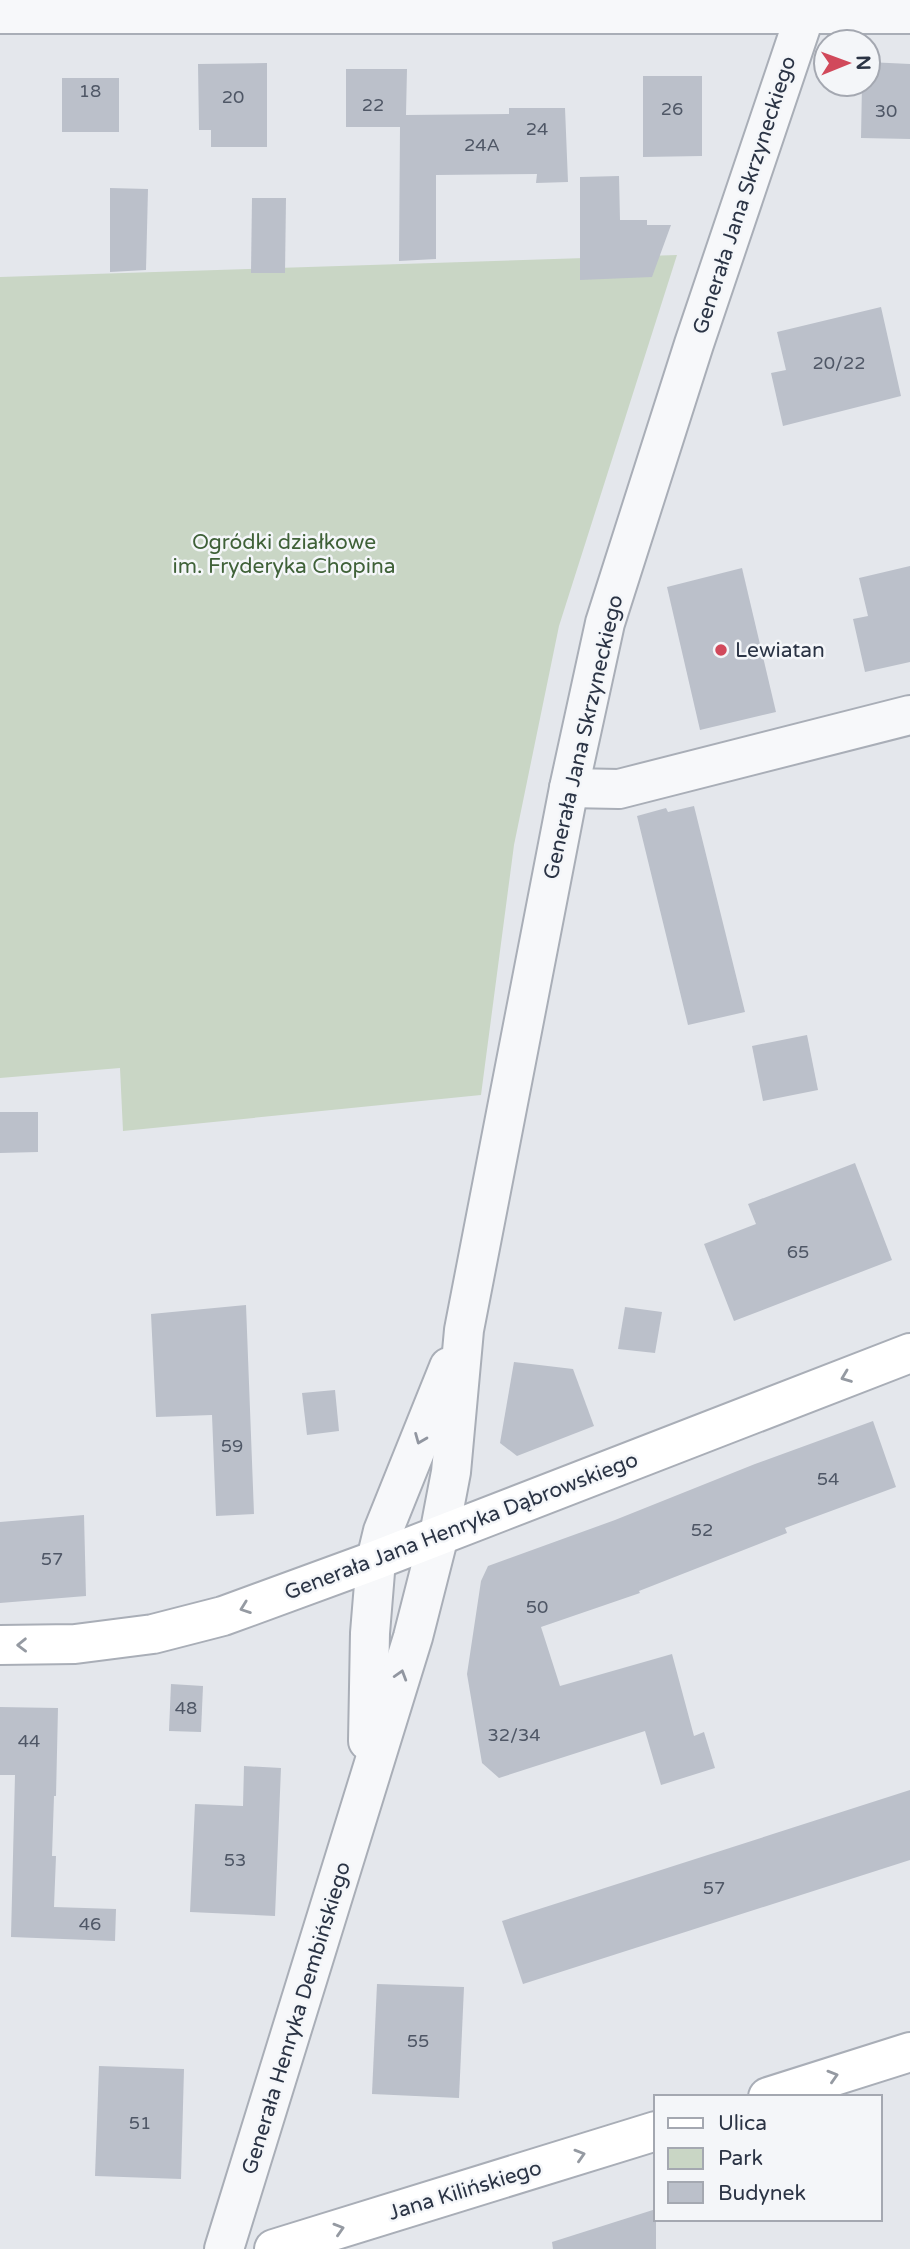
<svg xmlns="http://www.w3.org/2000/svg" width="910" height="2249" viewBox="0 0 910 2249" font-family="'Varela Round',sans-serif">
	<style>
		.green { fill: #c9d6c5 }
		.building { fill: #bbc0ca }
		.lines { fill: none; stroke-linecap: round; stroke-linejoin: round }
		.street-casing { stroke: #a9aeb7; stroke-width: 42 }
		.secondary-casing { stroke: #a9aeb7; stroke-width: 42 }
		.street { stroke: #f7f8fa; stroke-width: 38 }
		.secondary { stroke: #fff; stroke-width: 38 }
		.oneway { stroke: #959aa2 }
		.oneway2 { stroke: #9196a0 }
		.poi-dot { fill: #d1495b; stroke: #f4f6f9; stroke-width: 2.5 }
		.labels { text-anchor: middle; stroke-width: 5; stroke-linejoin: round; paint-order: stroke }
		.number-label { font-size: 18px; fill: #4f5766 }
		.street-label { font-size: 21px; fill: #2b3445; stroke: #f4f6f9 }
		.park-label { font-size: 21px; fill: #3f6138; stroke: #f4f6f9 }
		.poi-label { font-size: 21px; fill: #2b3445; stroke: #f4f6f9; text-anchor: start }
	</style>
	<rect width="100%" height="100%" fill="#e4e7ec"/>
	<polygon class="green" points="677,255 559,626 514,845 481,1095 123,1131 120,1068 0,1078 0,277"/>
	<g class="building">
		<polygon points="868,62 910,64 910,139 861,138 862,84 868,84"/>
		<polygon points="267,63 267,147 211,147 211,130 199,130 198,64"/>
		<polygon points="346,69 407,69 406,115 509,114 509,108 565,108 568,182 536,183 537,174 436,175 436,259 399,261 400,127 346,127"/>
		<polygon points="643,76 702,76 702,156 643,157"/>
		<rect x="62" y="78" width="57" height="54"/>
		<polygon points="619,176 620,220 647,220 647,225 671,225 652,277 580,280 580,177"/>
		<polygon points="110,188 148,189 146,270 110,272"/>
		<polygon points="252,198 286,198 285,273 251,273"/>
		<polygon points="881,307 901,396 783,426 771,373 786,370 777,332"/>
		<polygon points="910,566 910,662 865,672 853,619 868,616 859,578"/>
		<polygon points="742,568 776,712 700,730 667,587"/>
		<polygon points="694,806 745,1012 688,1025 637,816 666,808 668,812"/>
		<polygon points="807,1035 818,1090 763,1101 752,1046"/>
		<polygon points="0,1112 38,1112 38,1152 0,1153"/>
		<polygon points="855,1163 892,1260 734,1321 704,1244 756,1224 748,1204"/>
		<polygon points="246,1305 254,1514 216,1516 212,1415 156,1417 151,1314"/>
		<polygon points="625,1307 662,1312 655,1353 618,1349"/>
		<polygon points="514,1362 573,1369 594,1426 517,1456 500,1443"/>
		<polygon points="335,1390 339,1431 307,1435 302,1393"/>
		<polygon points="873,1421 896,1487 785,1528 787,1533 639,1591 640,1593 541,1627 560,1686 672,1654 694,1736 704,1732 715,1768 661,1785 645,1731 499,1778 482,1763 467,1674 481,1581 488,1566 615,1520 755,1464"/>
		<polygon points="84,1515 86,1596 0,1603 0,1522"/>
		<polygon points="171,1684 203,1686 201,1732 169,1731"/>
		<polygon points="0,1707 58,1708 56,1796 54,1796 52,1856 56,1856 54,1907 116,1909 115,1941 11,1937 15,1775 0,1775"/>
		<polygon points="244,1766 281,1768 275,1916 190,1912 195,1804 243,1806"/>
		<polygon points="910,1790 910,1860 523,1984 502,1921"/>
		<polygon points="377,1984 464,1987 459,2098 372,2094"/>
		<polygon points="99,2066 184,2069 181,2179 95,2176"/>
		<polygon points="656,2209 656,2249 553,2249 552,2242"/>
	</g>
	<g class="lines">
		<g class="street-casing">
			<g id="street">
				<polyline points="0,14 910,14"/>
				<polyline points="569,788 619,789 910,715"/>
				<polyline points="368,1741 370,1633 376,1560 383,1531 449,1367"/>
				<polyline points="224,2249 413,1637 439,1535 451,1472 464,1330 569,788 605,623 694,344 810,0"/>
			</g>
		</g>
		<g class="secondary-casing">
			<g id="secondary">
				<polyline points="0,1645 75,1644 153,1634 223,1616 376,1560 910,1353"/>
				<polyline points="768,2097 910,2052"/>
				<polyline points="274,2249 656,2131"/>
			</g>
		</g>
		<use href="#street" class="street"/>
		<use href="#secondary" class="secondary"/>
	</g>
	<defs><path id="oneway-chevron" d="M-2-3.5L2.5 0L-2 3.5" fill="none" stroke-width="1.6" stroke-linecap="round" stroke-linejoin="round" transform="scale(1.75)"/></defs>
	<g class="oneway">
		<use href="#oneway-chevron" transform="translate(846 1377) rotate(159)"/>
		<use href="#oneway-chevron" transform="translate(245 1608) rotate(160)"/>
		<use href="#oneway-chevron" transform="translate(22 1645) rotate(179)"/>
		<use href="#oneway-chevron" transform="translate(833 2076) rotate(-17)"/>
		<use href="#oneway-chevron" transform="translate(580 2155) rotate(-17)"/>
		<use href="#oneway-chevron" transform="translate(339 2229) rotate(-17)"/>
	</g>
	<g class="oneway2">
		<use href="#oneway-chevron" transform="translate(420 1439) rotate(112)"/>
		<use href="#oneway-chevron" transform="translate(401 1675) rotate(-73)"/>
	</g>
	<circle class="poi-dot" cx="721" cy="650" r="7"/>
	<g class="labels">
		<g class="number-label">
			<text x="90" y="97">18</text>
			<text x="233" y="103">20</text>
			<text x="373" y="111">22</text>
			<text x="672" y="115">26</text>
			<text x="886" y="117">30</text>
			<text x="537" y="135">24</text>
			<text x="482" y="151">24A</text>
			<text x="839" y="369">20/22</text>
			<text x="798" y="1258">65</text>
			<text x="232" y="1452">59</text>
			<text x="828" y="1485">54</text>
			<text x="702" y="1536">52</text>
			<text x="52" y="1565">57</text>
			<text x="537" y="1613">50</text>
			<text x="186" y="1714">48</text>
			<text x="514" y="1741">32/34</text>
			<text x="29" y="1747">44</text>
			<text x="235" y="1866">53</text>
			<text x="714" y="1894">57</text>
			<text x="90" y="1930">46</text>
			<text x="418" y="2047">55</text>
			<text x="140" y="2129">51</text>
		</g>
		<g class="street-label">
			<text transform="translate(744 195) rotate(-72)" y="7">Generała Jana Skrzyneckiego</text>
			<text transform="translate(583 737) rotate(-77)" y="7">Generała Jana Skrzyneckiego</text>
			<text transform="translate(461 1526) rotate(-21)" y="7">Generała Jana Henryka Dąbrowskiego</text>
			<text transform="translate(296 2018) rotate(-73)" y="7">Generała Henryka Dembińskiego</text>
			<text transform="translate(465 2190) rotate(-17)" y="7">Jana Kilińskiego</text>
		</g>
		<g class="park-label">
			<text x="284" y="549">Ogródki działkowe<tspan x="284" dy="24">im. Fryderyka Chopina</tspan></text>
		</g>
		<g class="poi-label">
			<text x="735" y="657">Lewiatan</text>
		</g>
	</g>
	<rect x="654" y="2095" width="228" height="126" fill="#f4f6f9" stroke="#a4a8b1" stroke-width="2"/>
	<rect x="668" y="2118" width="35" height="10" fill="#ffffff" stroke="#a4a8b1" stroke-width="2"/>
	<text x="718" y="2130" font-size="21" fill="#2b3445">Ulica</text>
	<rect x="668" y="2148" width="35" height="21" fill="#c9d6c5" stroke="#a4a8b1" stroke-width="2"/>
	<text x="718" y="2165" font-size="21" fill="#2b3445">Park</text>
	<rect x="668" y="2182" width="35" height="21" fill="#bbc0ca" stroke="#a4a8b1" stroke-width="2"/>
	<text x="718" y="2200" font-size="21" fill="#2b3445">Budynek</text>
	<g transform="translate(847 63) rotate(89)"><circle r="33" fill="#f4f6f9" stroke="#a4a8b1" stroke-width="2"/>
	<path d="M0-5L12 26L0 18L-12 26Z" fill="#d1495b"/>
	<text y="-10" font-size="19" font-weight="bold" text-anchor="middle" fill="#2b3445">N</text>
	</g>
</svg>
